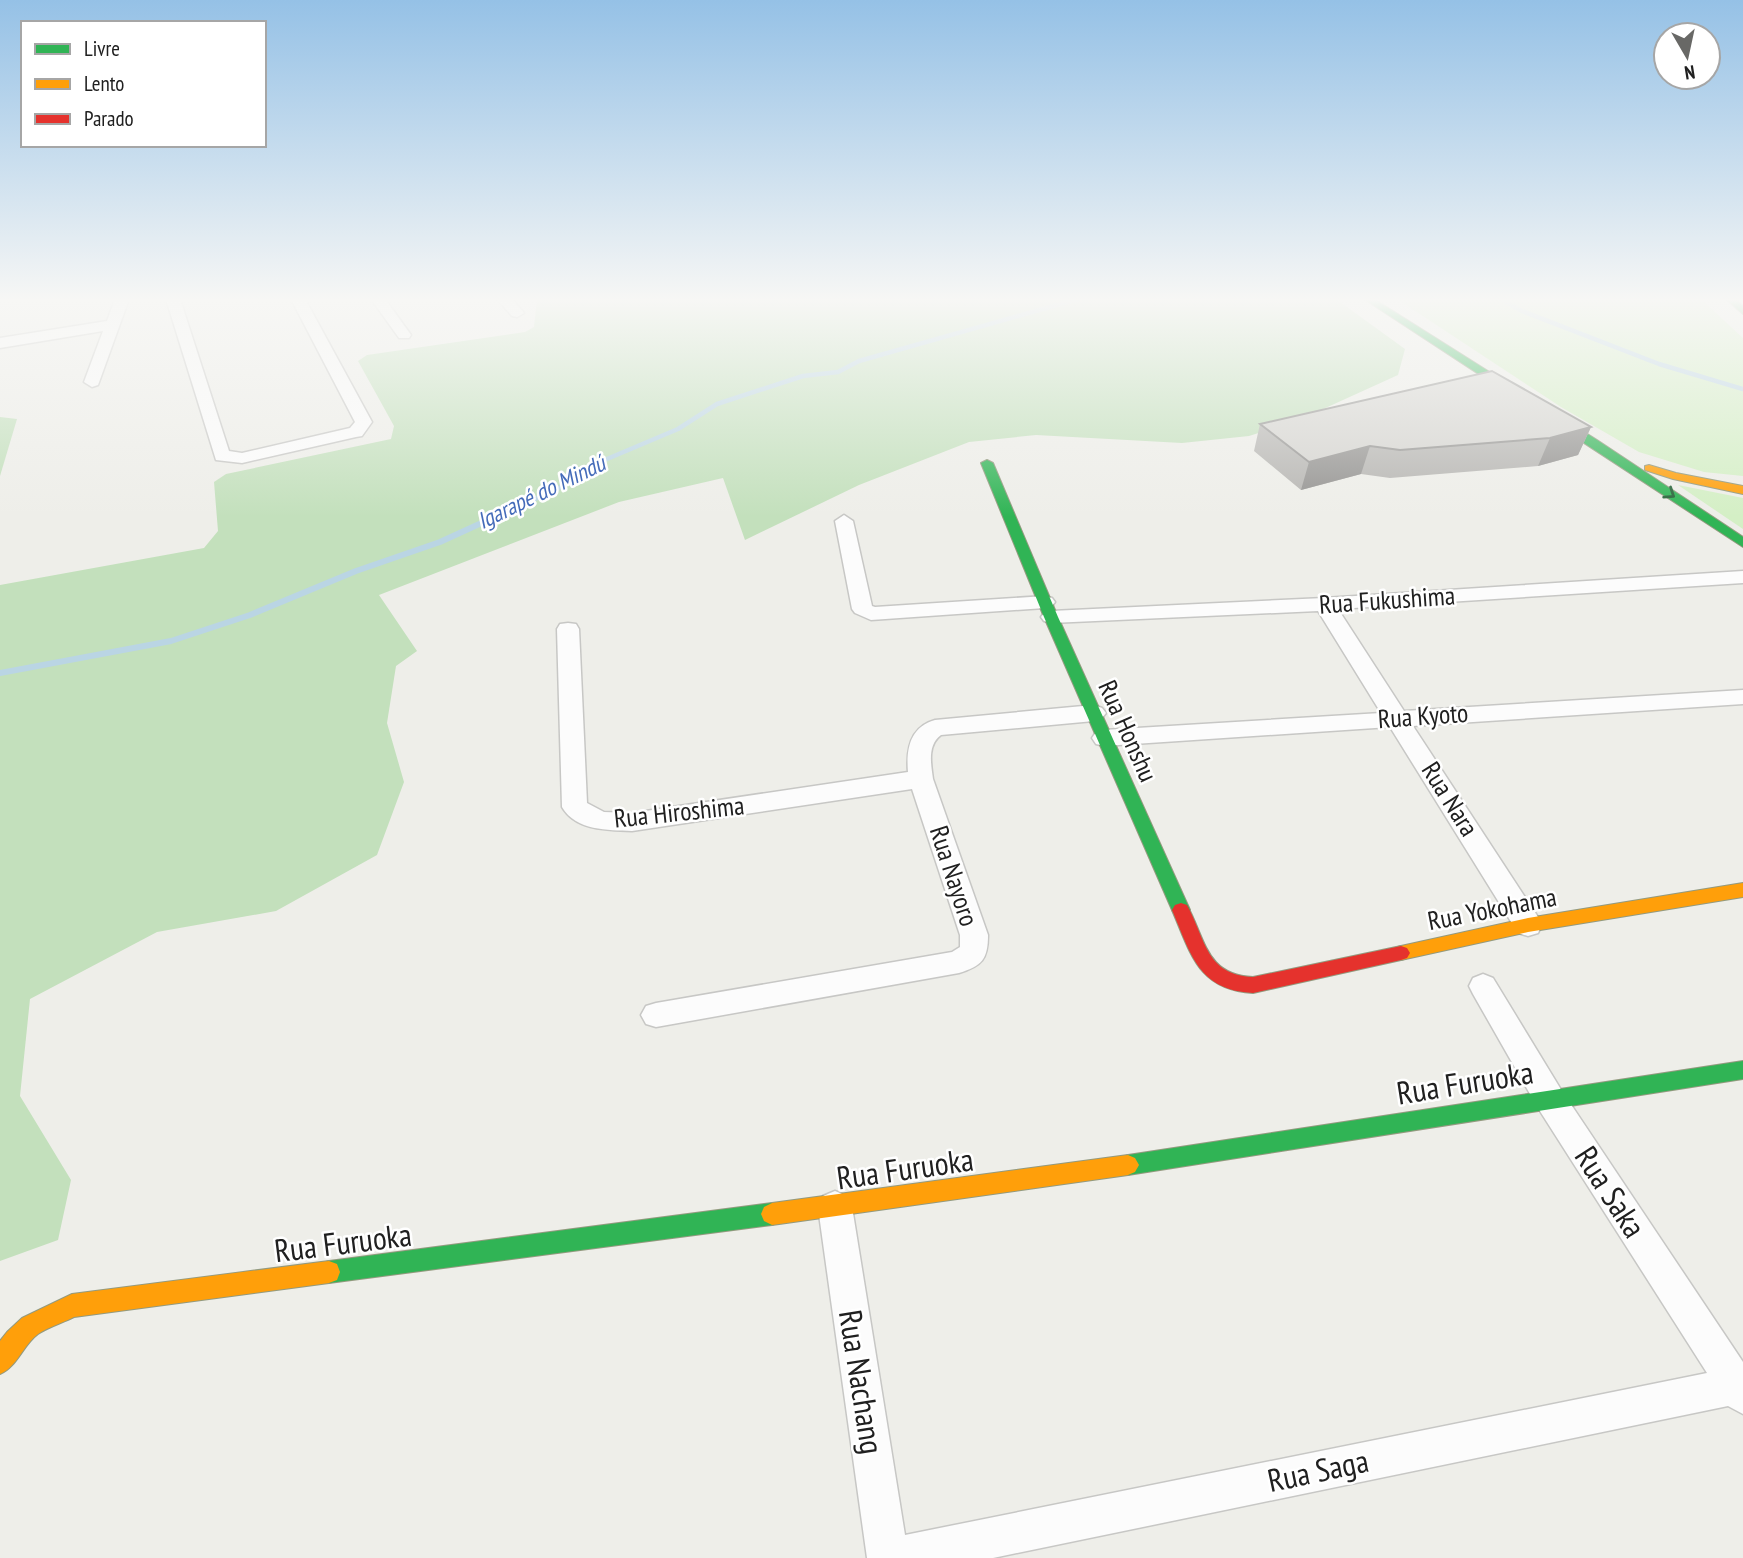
<svg xmlns="http://www.w3.org/2000/svg" width="1743" height="1558" viewBox="0 0 1743 1558" font-family="'PT Sans Narrow',sans-serif">
	<style>
		.grass { fill: #d4efc5 }
		.forest { fill: #c3e0bc }
		.lines { fill: none; stroke-linecap: round; stroke-linejoin: round }
		.stream-far1 { stroke: #bad5e4; stroke-width: 4.5 }
		.stream { stroke: #bad5e4; stroke-width: 6 }
		.street-casing { stroke: #c7c7c5; stroke-width: 3 }
		.fast-casing { stroke: #939a7f; stroke-width: 2 }
		.slow-casing { stroke: #939a7f; stroke-width: 2 }
		.jam-casing { stroke: #939a7f; stroke-width: 2 }
		.street { fill: #fcfcfc; fill-rule: evenodd }
		.fast { fill: #30b455; fill-rule: evenodd }
		.slow { fill: #ff9f0a; fill-rule: evenodd }
		.jam { fill: #e5322d; fill-rule: evenodd }
		.wall { fill: #b7b6b3 }
		.shaded-wall { fill: #959492 }
		.building { fill: #d5d4d0; stroke: #959492; stroke-width: 2 }
		.oneway { stroke: #276338 }
		.labels { text-anchor: middle; stroke-width: 5; stroke-linejoin: round; paint-order: stroke }
		.far-water-label { font-size: 23px; font-style: italic; fill: #446bb9; stroke: #fff }
		.street-label { font-size: 26px; fill: #202020; stroke: #fff }
		.near-street-label { font-size: 32px; fill: #202020; stroke: #fff }
	</style>
	<rect width="100%" height="100%" fill="#eeeee9"/>
	<g class="grass">
		<polygon points="1397,299 1701,299 1743,338 1743,476 1704,472 1639,452 1561,407"/>
		<polygon points="1678,485 1743,498 1743,529"/>
	</g>
	<g class="forest">
		<polygon points="537,299 1336,299 1405,349 1398,375 1299,420 1249,436 1182,443 1036,435 969,442 859,485 745,540 723,478 619,502 379,595 417,651 396,666 387,723 404,782 377,855 276,911 157,932 30,999 20,1096 71,1180 58,1240 0,1261 0,585 204,548 218,531 214,482 226,474 391,439 394,426 358,361 367,355 525,332 534,327"/>
		<polygon points="0,417 17,419 0,476"/>
	</g>
	<g class="lines">
		<g class="stream-far1">
			<polyline points="1501,299 1522,311 1659,364 1743,389"/>
			<polyline points="531,501 563,486 588,467 678,429 717,404 803,376 838,372 859,361 1078,299"/>
		</g>
		<polyline class="stream" points="0,673 171,641 250,615 356,571 440,542 534,499"/>
		<g class="street-casing">
			<g id="street">
				<polygon points="115,299 129,299 98,385 92,387 84,382 103,331 0,348 0,338 107,321"/>
				<polygon points="166,299 180,299 229,451 242,453 350,428 355,422 291,299 305,299 372,422 362,436 356,437 242,463 216,460"/>
				<polygon points="371,299 385,299 411,335 409,338 399,338"/>
				<polygon points="497,299 512,299 524,313 517,317 512,316"/>
				<polygon points="844,515 853,521 872,606 875,607 1045,596 1052,598 1055,602 1052,606 1045,608 871,620 855,613 852,609 835,521"/>
				<polygon points="1743,571 1743,583 1338,609 1404,711 1743,690 1743,704 1413,726 1538,917 1542,925 1538,933 1528,936 1518,933 1390,727 1104,746 1096,744 1092,738 1096,732 1104,730 1381,713 1318,611 1051,623 1044,621 1041,617 1044,613 1051,611 1324,598"/>
				<path d="M568 623 576 624 579 629 587 803 604 812 632 813 908 772C906 749 910 727 935 720L1094 705 1102 708 1106 713 1102 718 1094 721 941 735C927 745 931 764 933 779L988 935C988 959 982 966 959 973L656 1027 646 1024 641 1015 646 1006 656 1003 952 952 960 947V935L912 789 632 831C608 830 576 831 562 807L557 629 560 624Z"/>
				<polygon points="1483,974 1493,978 1560,1088 1743,1362 1743,1414 1728,1406 993,1558 867,1558 818,1207 823,1196 835,1191 847,1196 852,1207 905,1535 1707,1373 1538,1108 1473,994 1469,986 1473,978"/>
			</g>
		</g>
		<g class="fast-casing">
			<g id="fast">
				<polygon points="1364,299 1374,299 1597,440 1743,537 1743,547"/>
				<polygon points="1726,299 1735,299 1743,306 1743,314"/>
				<polygon points="987,460 993,463 1058,617 1190,910 1187,915 1181,917 1175,915 1172,910 1044,617 981,463"/>
				<polygon points="1743,1061 1743,1079 1128,1175 1121,1172 1117,1165 1121,1158 1128,1155"/>
				<polygon points="772,1203 780,1207 783,1214 780,1221 772,1225 329,1283 321,1280 318,1272 321,1264 329,1261"/>
			</g>
		</g>
		<g class="slow-casing">
			<g id="slow">
				<polygon points="1649,465 1676,473 1743,486 1743,494 1673,479 1645,470 1645,466"/>
				<polygon points="1743,883 1743,897 1528,932 1401,960 1395,958 1392,953 1395,948 1401,946 1528,918"/>
				<polygon points="1128,1155 1135,1158 1139,1165 1135,1172 1128,1175 772,1225 764,1221 761,1214 764,1207 772,1203"/>
				<path d="M329 1261 337 1264 340 1272 337 1280 329 1283 74 1317C62 1323 48 1327 38 1334 23 1345 17 1367 0 1374V1341L7 1332 22 1318 72 1294Z"/>
			</g>
		</g>
		<g class="jam-casing">
			<path id="jam" d="M1181 903 1187 905C1206 940 1206 975 1253 977L1401 946 1407 948 1410 953 1407 958 1401 960 1253 993C1198 990 1191 954 1172 910L1175 905Z"/>
		</g>
		<use href="#street" class="street"/>
		<use href="#fast" class="fast"/>
		<use href="#slow" class="slow"/>
		<use href="#jam" class="jam"/>
	</g>
	<polygon class="wall" points="1260,424 1591,427 1578,455 1538,466 1390,478 1361,474 1301,490 1254,451"/>
	<g class="shaded-wall">
		<polygon points="1591,427 1578,455 1538,466 1550,438"/>
		<polygon points="1370,446 1361,474 1301,490 1309,462"/>
	</g>
	<polygon class="building" points="1492,371 1591,427 1550,438 1400,450 1370,446 1309,462 1260,424"/>
	<defs><path id="oneway-chevron" d="M-2-3.5L2.5 0L-2 3.5" fill="none" stroke-width="1.6" stroke-linecap="round" stroke-linejoin="round" transform="scale(1.75)"/></defs>
	<use class="oneway" href="#oneway-chevron" transform="translate(1670 494) rotate(34)"/>
	<linearGradient id="sky" x2="0" y2="1"><stop stop-color="#95c1e6"/><stop offset="0.58" stop-color="#f7f7f5"/><stop offset="1" stop-color="#f7f7f5" stop-opacity="0"/></linearGradient>
	<rect width="1743" height="517" fill="url(#sky)"/>
	<g class="labels">
		<g class="far-water-label">
			<text transform="translate(541 492) rotate(-26)" y="8">Igarapé do Mindú</text>
		</g>
		<g class="street-label">
			<text transform="translate(1387 600) rotate(-4)" y="9">Rua Fukushima</text>
			<text transform="translate(1423 716) rotate(-4)" y="9">Rua Kyoto</text>
			<text transform="translate(1128 731) rotate(66)" y="9">Rua Honshu</text>
			<text transform="translate(1450 799) rotate(58)" y="9">Rua Nara</text>
			<text transform="translate(679 812) rotate(-6)" y="9">Rua Hiroshima</text>
			<text transform="translate(954 876) rotate(72)" y="9">Rua Nayoro</text>
			<text transform="translate(1492 909) rotate(-11)" y="9">Rua Yokohama</text>
		</g>
		<g class="near-street-label">
			<text transform="translate(1465 1083) rotate(-9)" y="11">Rua Furuoka</text>
			<text transform="translate(905 1169) rotate(-8)" y="11">Rua Furuoka</text>
			<text transform="translate(1610 1192) rotate(57)" y="11">Rua Saka</text>
			<text transform="translate(343 1243) rotate(-7)" y="11">Rua Furuoka</text>
			<text transform="translate(861 1382) rotate(81)" y="11">Rua Nachang</text>
			<text transform="translate(1318 1471) rotate(-12)" y="11">Rua Saga</text>
		</g>
	</g>
	<rect x="21" y="21" width="245" height="126" fill="#ffffff" stroke="#a6a6a6" stroke-width="2"/>
	<rect x="35" y="44" width="35" height="10" fill="#30b455" stroke="#a6a6a6" stroke-width="2"/>
	<text x="84" y="56" font-size="21" fill="#202020">Livre</text>
	<rect x="35" y="79" width="35" height="10" fill="#ff9f0a" stroke="#a6a6a6" stroke-width="2"/>
	<text x="84" y="91" font-size="21" fill="#202020">Lento</text>
	<rect x="35" y="114" width="35" height="10" fill="#e5322d" stroke="#a6a6a6" stroke-width="2"/>
	<text x="84" y="126" font-size="21" fill="#202020">Parado</text>
	<g transform="translate(1687 56) rotate(171)"><circle r="33" fill="#ffffff" stroke="#a6a6a6" stroke-width="2"/>
	<path d="M0-5L12 26L0 18L-12 26Z" fill="#686866"/>
	<text y="-10" font-size="19" font-weight="bold" text-anchor="middle" fill="#202020">N</text>
	</g>
</svg>
